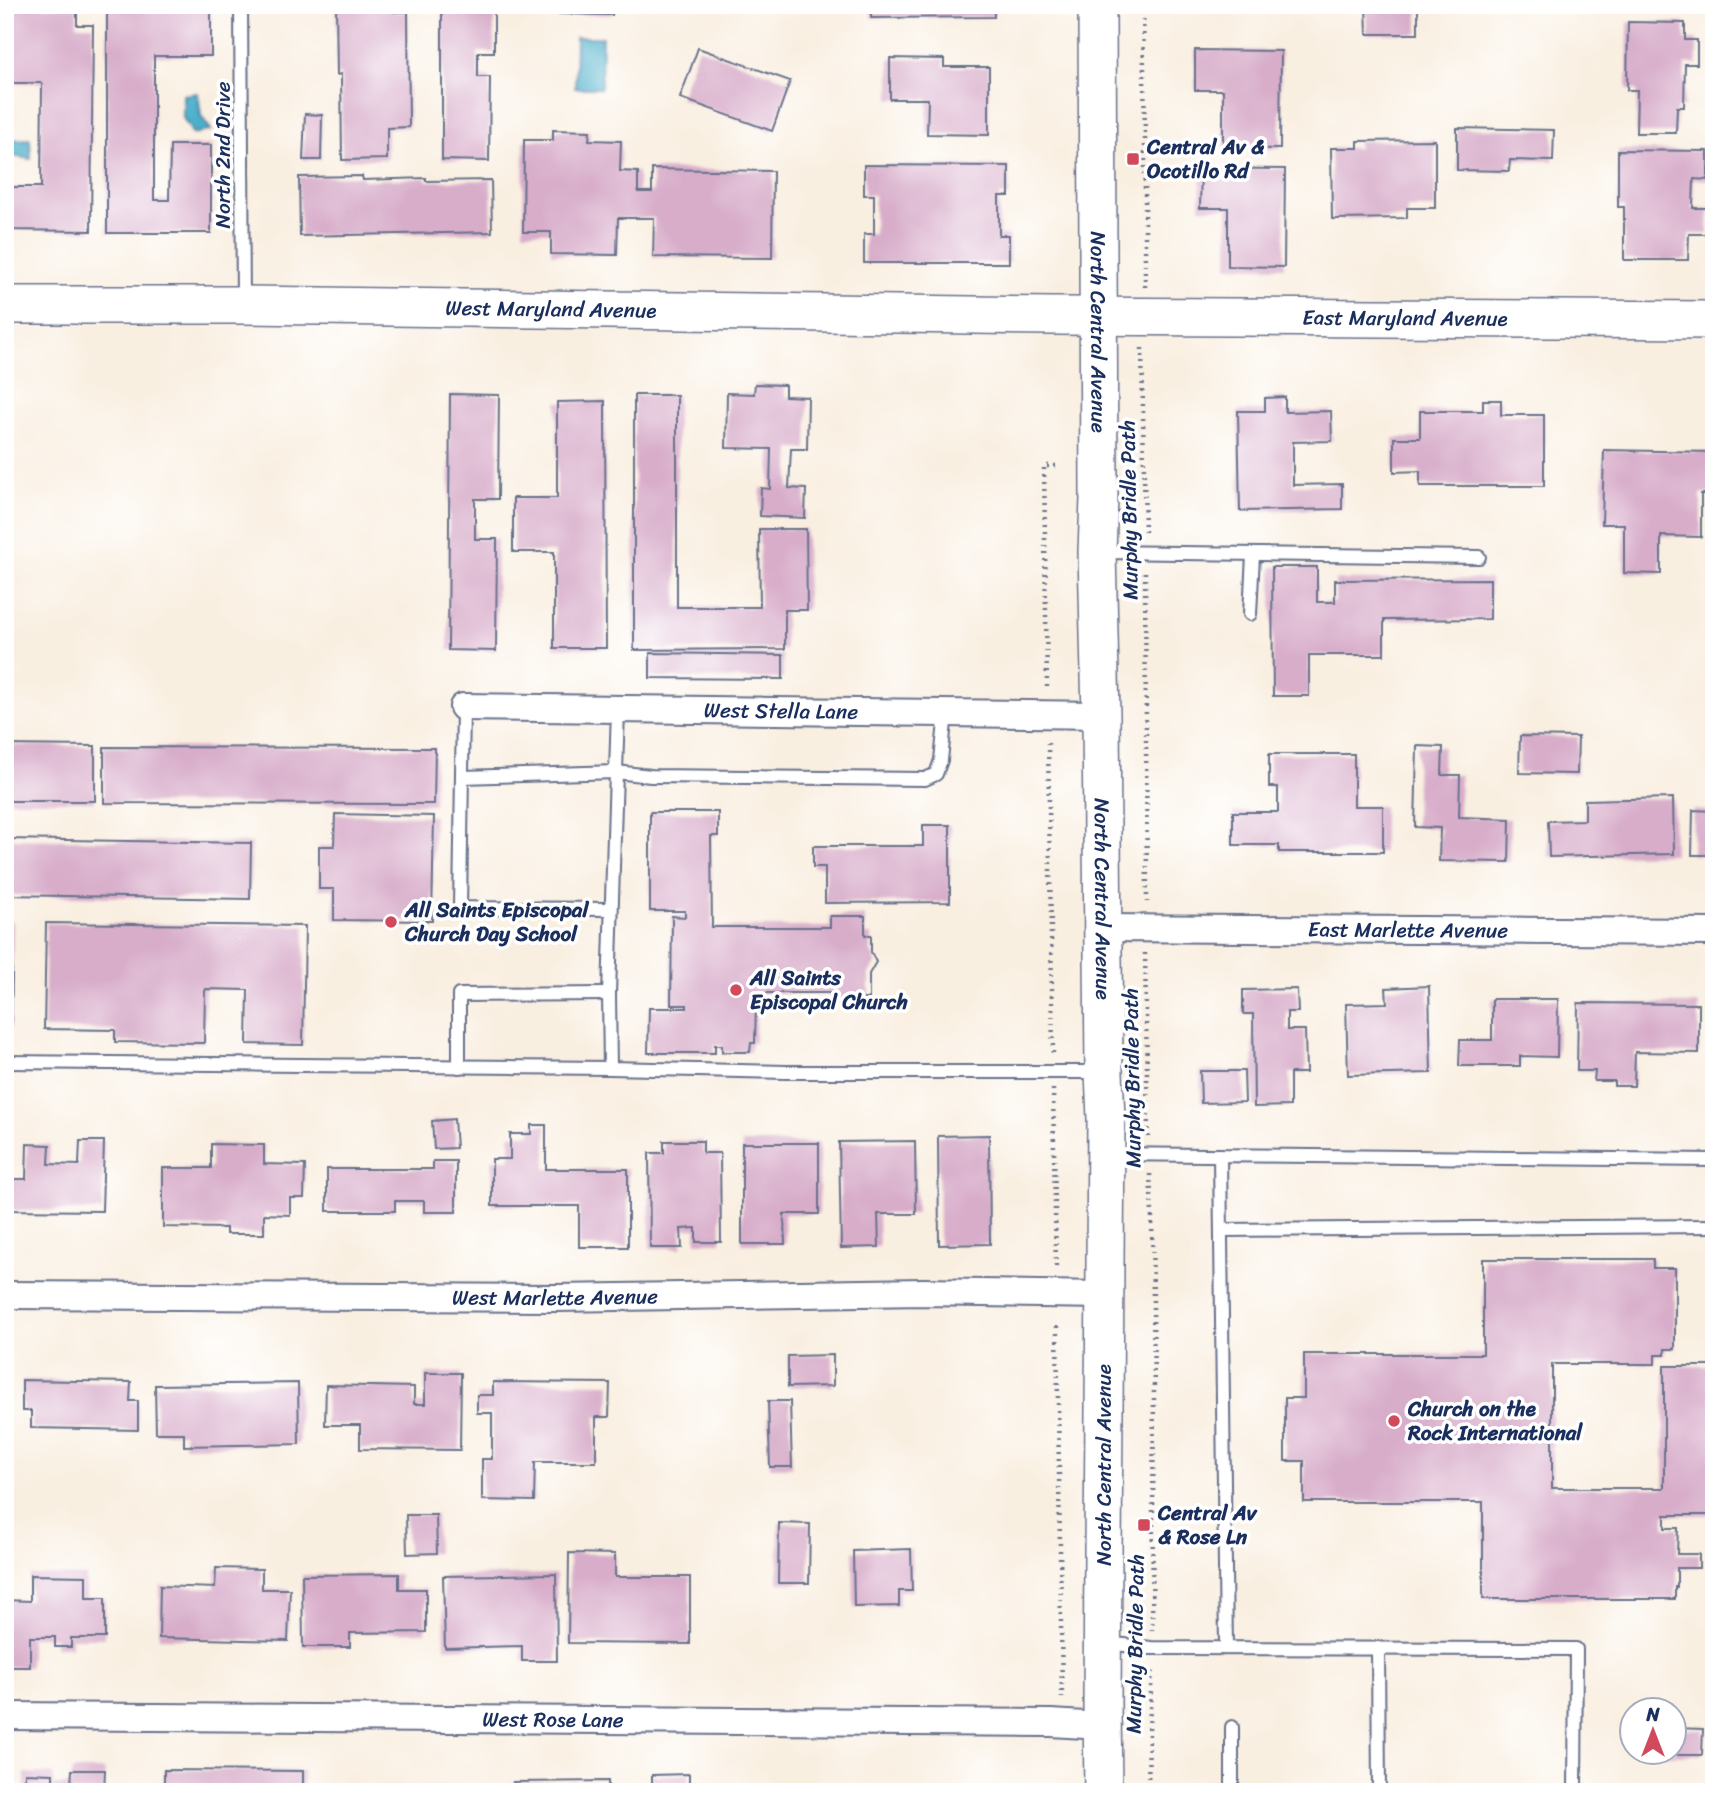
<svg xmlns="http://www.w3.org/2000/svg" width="1719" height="1797" viewBox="0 0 1719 1797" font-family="Sriracha,sans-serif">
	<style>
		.water { fill: #4bafca; stroke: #336f94; stroke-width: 2 }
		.building { fill: #d8adca }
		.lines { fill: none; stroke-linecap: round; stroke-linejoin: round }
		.lane-casing { stroke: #69728c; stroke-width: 16 }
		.street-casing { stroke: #69728c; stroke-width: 30 }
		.secondary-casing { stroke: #69728c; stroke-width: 40 }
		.path { stroke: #69728c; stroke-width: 4.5; stroke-dasharray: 2 5; stroke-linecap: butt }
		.lane { stroke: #fff; stroke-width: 12 }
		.street { stroke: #fff; stroke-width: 26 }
		.secondary { stroke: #fff; stroke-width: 37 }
		.poi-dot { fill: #d1495b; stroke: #fff; stroke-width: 2.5 }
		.labels { text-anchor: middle; stroke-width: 7; stroke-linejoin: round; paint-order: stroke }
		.poi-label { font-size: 21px; font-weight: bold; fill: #1b2f5e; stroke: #fff; text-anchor: start }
		.street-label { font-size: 21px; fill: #1b2f5e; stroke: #fff }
	</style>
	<rect width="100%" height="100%" fill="#fff"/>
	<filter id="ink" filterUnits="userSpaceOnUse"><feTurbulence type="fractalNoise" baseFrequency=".0143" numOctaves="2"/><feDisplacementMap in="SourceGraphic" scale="14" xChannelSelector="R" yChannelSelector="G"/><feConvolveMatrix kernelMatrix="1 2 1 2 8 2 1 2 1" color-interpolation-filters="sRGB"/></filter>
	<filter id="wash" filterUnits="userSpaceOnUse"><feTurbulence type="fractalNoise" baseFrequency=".00686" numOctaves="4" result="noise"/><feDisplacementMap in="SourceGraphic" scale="28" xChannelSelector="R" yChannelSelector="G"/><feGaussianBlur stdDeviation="1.57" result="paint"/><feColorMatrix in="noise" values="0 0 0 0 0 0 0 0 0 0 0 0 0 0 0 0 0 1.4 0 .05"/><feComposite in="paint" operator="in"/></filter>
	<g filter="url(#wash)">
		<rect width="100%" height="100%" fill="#f9efe1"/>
		<g class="water">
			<polygon points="576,37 602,37 601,88 575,88"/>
			<polygon points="198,93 201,116 211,130 193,134 183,118 183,95"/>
			<polygon points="30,139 31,159 5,155 5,140"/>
		</g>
		<g id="blocks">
			<g class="building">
				<polygon points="167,5 211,5 211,56 154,56 154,200 169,200 170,145 211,145 211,233 107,233 107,9 167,9"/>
				<polygon points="336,5 394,5 394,12 408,12 409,127 387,128 387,159 342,160 341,74 337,75"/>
				<polygon points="442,5 494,5 494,52 478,52 478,77 490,77 489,161 442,160"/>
				<polygon points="559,5 613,5 612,15 559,14"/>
				<polygon points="871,5 994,5 994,17 871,18"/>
				<polygon points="1366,5 1418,5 1418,34 1367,34"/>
				<rect x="1636" y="5" width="56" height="4"/>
				<polygon points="5,6 77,7 77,25 93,25 91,231 5,230 5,187 41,187 42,83 5,83"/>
				<polygon points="1628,22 1685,23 1685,40 1697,40 1697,64 1685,64 1684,107 1677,107 1676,133 1636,133 1637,90 1627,90"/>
				<polygon points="698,48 790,81 772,131 680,98"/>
				<polygon points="1195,50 1281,51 1280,149 1223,148 1223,90 1195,90"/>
				<polygon points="890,58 944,59 944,67 989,67 989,135 927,134 928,99 890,99"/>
				<polygon points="305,114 322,115 321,160 303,160"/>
				<polygon points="1457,128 1554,130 1553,161 1510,160 1509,171 1457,170"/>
				<polygon points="553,130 590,131 589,140 621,141 620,171 638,172 638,192 652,192 652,169 773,171 772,258 653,257 654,218 618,218 617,255 551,254 551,232 523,232 524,140 553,140"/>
				<polygon points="1435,140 1435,208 1407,208 1407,218 1332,219 1331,148 1358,148 1358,141"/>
				<polygon points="1618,150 1708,151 1708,180 1694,179 1693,208 1709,208 1708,234 1689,234 1688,260 1624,260 1624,207 1618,207"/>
				<polygon points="864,165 1009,166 1009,196 999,196 999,235 1009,235 1009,263 864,263 864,234 874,234 874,195 864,195"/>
				<polygon points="1201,168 1285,169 1284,267 1228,266 1228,208 1200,208"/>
				<polygon points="362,176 363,180 426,178 426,181 491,180 492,232 300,236 299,177"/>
				<polygon points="755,384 785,385 785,396 808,397 807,449 791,449 789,488 806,489 805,518 760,516 761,488 770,489 771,449 726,448 727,393 754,394"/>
				<polygon points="450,394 499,395 498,499 475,499 475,539 497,539 496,651 448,650"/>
				<polygon points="634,395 677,395 677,607 760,607 759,529 806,529 807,610 785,610 785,649 634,650"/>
				<polygon points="1285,397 1285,412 1331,411 1332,441 1293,442 1293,485 1342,484 1342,509 1240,511 1238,411 1265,411 1265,398"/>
				<polygon points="1483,400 1501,400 1501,415 1544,415 1544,486 1420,486 1420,471 1394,472 1394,438 1420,438 1420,411 1483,411"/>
				<polygon points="605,401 606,648 554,648 554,552 513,552 513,498 557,498 557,402"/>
				<polygon points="1604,450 1714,452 1714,494 1701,494 1701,537 1661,536 1661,574 1624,573 1624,524 1602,524"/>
				<polygon points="1272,567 1317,567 1317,602 1335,602 1335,580 1490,579 1490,619 1384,620 1384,655 1309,655 1309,696 1273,696"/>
				<polygon points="650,653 783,655 783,679 650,678"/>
				<polygon points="1520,736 1578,737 1577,774 1519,773"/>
				<polygon points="5,745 95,746 95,801 5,801"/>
				<polygon points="1417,746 1443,747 1442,775 1460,775 1459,817 1510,819 1509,862 1439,861 1440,828 1415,827"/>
				<polygon points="104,747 435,748 434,804 104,803"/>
				<polygon points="1269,754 1354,754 1354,806 1383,806 1383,852 1279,852 1279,845 1233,845 1233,812 1278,812 1278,787 1269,787"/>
				<polygon points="1673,798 1674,854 1549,857 1548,821 1585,820 1585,800"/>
				<polygon points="1693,810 1714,811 1714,855 1692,855"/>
				<polygon points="650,812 718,812 718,836 711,836 712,927 830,927 830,916 865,916 865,935 871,935 871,952 876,962 869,974 869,999 864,999 864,1005 830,1005 830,993 758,993 758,1003 756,1003 755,1043 751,1043 750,1052 722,1052 722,1045 715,1045 715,1053 648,1053 649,1008 687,1008 687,1005 671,1005 672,916 685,917 685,911 650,911"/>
				<polygon points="335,814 434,816 432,921 334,920 334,889 319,889 319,846 334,846"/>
				<polygon points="923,825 950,825 950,902 825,903 825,867 813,867 813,846 923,846"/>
				<polygon points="5,839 251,843 250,899 5,895"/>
				<polygon points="5,921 13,921 11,1028 5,1028"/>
				<polygon points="46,923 305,926 303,1045 247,1044 248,990 205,989 204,1043 115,1042 115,1030 44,1029"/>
				<polygon points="1429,986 1431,1073 1348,1075 1346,1004 1387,1003 1386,988"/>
				<polygon points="1297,989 1298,1012 1287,1012 1287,1030 1305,1030 1306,1073 1290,1073 1290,1106 1254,1107 1253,1014 1243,1014 1243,990"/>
				<polygon points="1492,999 1558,999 1557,1057 1520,1056 1520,1066 1459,1066 1460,1040 1492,1040"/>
				<polygon points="1578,1003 1699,1004 1699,1053 1635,1052 1634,1086 1614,1086 1614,1081 1594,1081 1595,1071 1577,1071"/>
				<polygon points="1200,1071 1244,1071 1245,1102 1201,1103"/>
				<polygon points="454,1119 456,1148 434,1149 432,1121"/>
				<polygon points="531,1125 546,1125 546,1169 628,1169 628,1247 579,1247 579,1206 492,1206 492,1159 510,1159 510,1134 531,1134"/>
				<polygon points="989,1135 990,1244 939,1245 938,1136"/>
				<polygon points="80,1141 104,1141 102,1211 5,1210 5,1179 26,1179 27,1144 50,1145 49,1164 79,1165"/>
				<polygon points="664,1141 703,1141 703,1153 720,1153 721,1242 696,1242 696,1228 681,1229 682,1248 650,1248 649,1153 664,1153"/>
				<polygon points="915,1141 916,1214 878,1214 879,1247 841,1248 839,1142"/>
				<polygon points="742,1143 819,1143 819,1214 784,1214 785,1244 742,1244"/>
				<polygon points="211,1144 264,1145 264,1164 305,1165 304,1198 290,1198 290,1215 264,1214 264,1234 226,1234 226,1228 163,1227 163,1168 211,1168"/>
				<polygon points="433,1161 456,1161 456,1212 424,1212 424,1201 395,1201 395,1211 327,1211 327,1169 433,1169"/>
				<polygon points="1483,1259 1653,1259 1653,1268 1675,1268 1675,1349 1665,1349 1665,1355 1655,1355 1655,1364 1552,1364 1552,1488 1664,1488 1664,1366 1714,1366 1714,1515 1665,1515 1665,1528 1678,1528 1677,1554 1699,1554 1699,1568 1677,1568 1677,1587 1675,1587 1675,1599 1483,1599 1483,1502 1304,1502 1304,1461 1285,1461 1285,1398 1304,1398 1304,1354 1483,1354"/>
				<polygon points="833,1355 833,1386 788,1387 788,1356"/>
				<polygon points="425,1373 461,1373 460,1450 360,1449 360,1425 325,1425 326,1385 414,1387 414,1404 425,1404"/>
				<polygon points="22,1380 131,1382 130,1401 138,1401 138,1430 31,1428 31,1411 22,1411"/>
				<polygon points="493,1382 610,1383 609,1417 596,1417 596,1462 535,1462 534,1501 482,1500 482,1459 492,1459 492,1413 477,1413 477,1395 493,1395"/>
				<polygon points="298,1383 299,1444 184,1446 184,1433 156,1433 155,1385"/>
				<polygon points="768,1401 790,1401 792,1467 770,1467"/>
				<polygon points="406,1515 436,1515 437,1553 407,1554"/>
				<polygon points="779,1523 810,1524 809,1583 778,1583"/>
				<polygon points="911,1549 912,1591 899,1591 899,1606 854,1607 853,1551"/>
				<polygon points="569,1553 615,1554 615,1577 690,1577 690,1644 568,1643"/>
				<polygon points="216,1568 262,1569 262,1589 290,1589 288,1641 159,1638 160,1586 215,1588"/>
				<polygon points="399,1574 399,1589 426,1589 426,1632 350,1633 350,1647 303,1647 302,1575"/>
				<polygon points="556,1574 557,1661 522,1661 522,1646 445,1648 443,1576"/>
				<polygon points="30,1575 86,1576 86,1598 105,1598 105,1638 71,1638 71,1647 55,1647 55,1637 30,1637 30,1667 5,1667 5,1600 30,1601"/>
				<polygon points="1674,1728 1703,1729 1702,1755 1654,1755 1654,1752 1674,1752"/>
				<polygon points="72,1770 105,1770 104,1792 25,1792 25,1773 53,1774 53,1785 71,1785"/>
				<polygon points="164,1770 303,1771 303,1792 164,1792"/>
				<polygon points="689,1774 689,1792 652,1792 652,1775"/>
				<polygon points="608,1781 608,1792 513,1792 513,1782"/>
				<polygon points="463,1787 463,1792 341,1792 341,1788"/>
			</g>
		</g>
	</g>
	<g filter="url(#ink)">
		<use href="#blocks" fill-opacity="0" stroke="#69728c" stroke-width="2"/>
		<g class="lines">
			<g class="lane-casing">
				<g id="lane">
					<polyline points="241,5 243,302"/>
					<polyline points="1101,552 1479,557"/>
					<polyline points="1250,614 1253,555"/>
					<polyline points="463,707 460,908 611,909"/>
					<polyline points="618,709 609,994 610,1068 786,1072 1100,1072"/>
					<polyline points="463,777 616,772 651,776 925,779 936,774 941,760 946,713"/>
					<polyline points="5,1062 610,1068"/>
					<polyline points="459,1067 459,995 609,994"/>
					<polyline points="1109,1154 1714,1160"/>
					<polyline points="1220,1155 1226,1648"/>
					<polyline points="1221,1230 1714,1226"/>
					<polyline points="1106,1643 1151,1648 1576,1649 1575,1792"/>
					<polyline points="1378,1648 1379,1792"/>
					<polyline points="1232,1792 1232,1727"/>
				</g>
			</g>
			<g class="street-casing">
				<g id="street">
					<path id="s1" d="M463 707 1101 715"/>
					<path id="s2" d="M1104 928 1714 932"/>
					<path id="s3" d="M5 1295 557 1298 924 1292 1105 1295"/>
					<path id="s4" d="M5 1716 1051 1723 1102 1726"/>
				</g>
			</g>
			<g class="secondary-casing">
				<g id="secondary">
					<path id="s5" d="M1097 5 1099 498 1097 552 1101 715 1104 1072 1106 1119 1102 1702 1103 1792"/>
					<path id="s6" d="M5 305H243L1053 316 1714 320"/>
				</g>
			</g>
			<g class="path">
				<polyline points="1143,5 1145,137 1145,287"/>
				<polyline points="1142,348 1145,535"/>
				<polyline points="1145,572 1147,902"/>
				<polyline points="1047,687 1044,466 1059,466"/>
				<polyline points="1048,743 1053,1056"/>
				<polyline points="1145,953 1148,1137"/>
				<polyline points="1053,1089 1056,1269"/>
				<polyline points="1150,1174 1152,1213 1154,1395 1152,1630"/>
				<polyline points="1057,1326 1062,1698"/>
				<polyline points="1148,1792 1149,1731 1152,1667"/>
			</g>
			<use href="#lane" class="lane"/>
			<use href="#street" class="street"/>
			<use href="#secondary" class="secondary"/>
		</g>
	</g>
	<g class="poi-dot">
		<rect x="1126" y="152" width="14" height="14" rx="3.5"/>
		<circle cx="391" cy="922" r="7"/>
		<circle cx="736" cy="990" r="7"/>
		<circle cx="1394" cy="1421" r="7"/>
		<rect x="1137" y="1518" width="14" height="14" rx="3.5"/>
	</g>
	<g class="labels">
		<g class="poi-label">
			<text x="1147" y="154">Central Av &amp;<tspan x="1147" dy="24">Ocotillo Rd</tspan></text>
			<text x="405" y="917">All Saints Episcopal<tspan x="405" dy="24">Church Day School</tspan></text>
			<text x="750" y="985">All Saints<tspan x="750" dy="24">Episcopal Church</tspan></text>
			<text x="1408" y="1416">Church on the<tspan x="1408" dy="24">Rock International</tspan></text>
			<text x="1158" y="1520">Central Av<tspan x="1158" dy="24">&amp; Rose Ln</tspan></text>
		</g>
		<g class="street-label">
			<text transform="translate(223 155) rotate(-90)" y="7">North 2nd Drive</text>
			<text dy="7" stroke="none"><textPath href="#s6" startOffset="546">West Maryland Avenue</textPath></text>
			<text dy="7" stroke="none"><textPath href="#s6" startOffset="1400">East Maryland Avenue</textPath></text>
			<text dy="7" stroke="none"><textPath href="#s5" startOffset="327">North Central Avenue</textPath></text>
			<text transform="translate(1129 510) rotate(-91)" y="7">Murphy Bridle Path</text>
			<text dy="7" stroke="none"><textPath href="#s1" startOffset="318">West Stella Lane</textPath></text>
			<text dy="7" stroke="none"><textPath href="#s5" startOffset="894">North Central Avenue</textPath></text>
			<text dy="7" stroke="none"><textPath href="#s2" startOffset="304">East Marlette Avenue</textPath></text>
			<text transform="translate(1132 1078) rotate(-91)" y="7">Murphy Bridle Path</text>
			<text dy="7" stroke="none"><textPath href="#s3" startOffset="550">West Marlette Avenue</textPath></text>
			<text transform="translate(1104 1465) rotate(-90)" y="7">North Central Avenue</text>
			<text transform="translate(1135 1644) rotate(-89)" y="7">Murphy Bridle Path</text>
			<text dy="7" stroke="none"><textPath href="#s4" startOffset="548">West Rose Lane</textPath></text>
		</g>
	</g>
	<rect width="1719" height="1797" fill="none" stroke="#fff" stroke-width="28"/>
	<g transform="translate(1653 1731)"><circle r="33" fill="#ffffff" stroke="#a4acbf" stroke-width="2"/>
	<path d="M0-5L12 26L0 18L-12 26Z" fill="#d1495b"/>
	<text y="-10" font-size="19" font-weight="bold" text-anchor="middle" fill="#1b2f5e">N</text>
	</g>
</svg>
